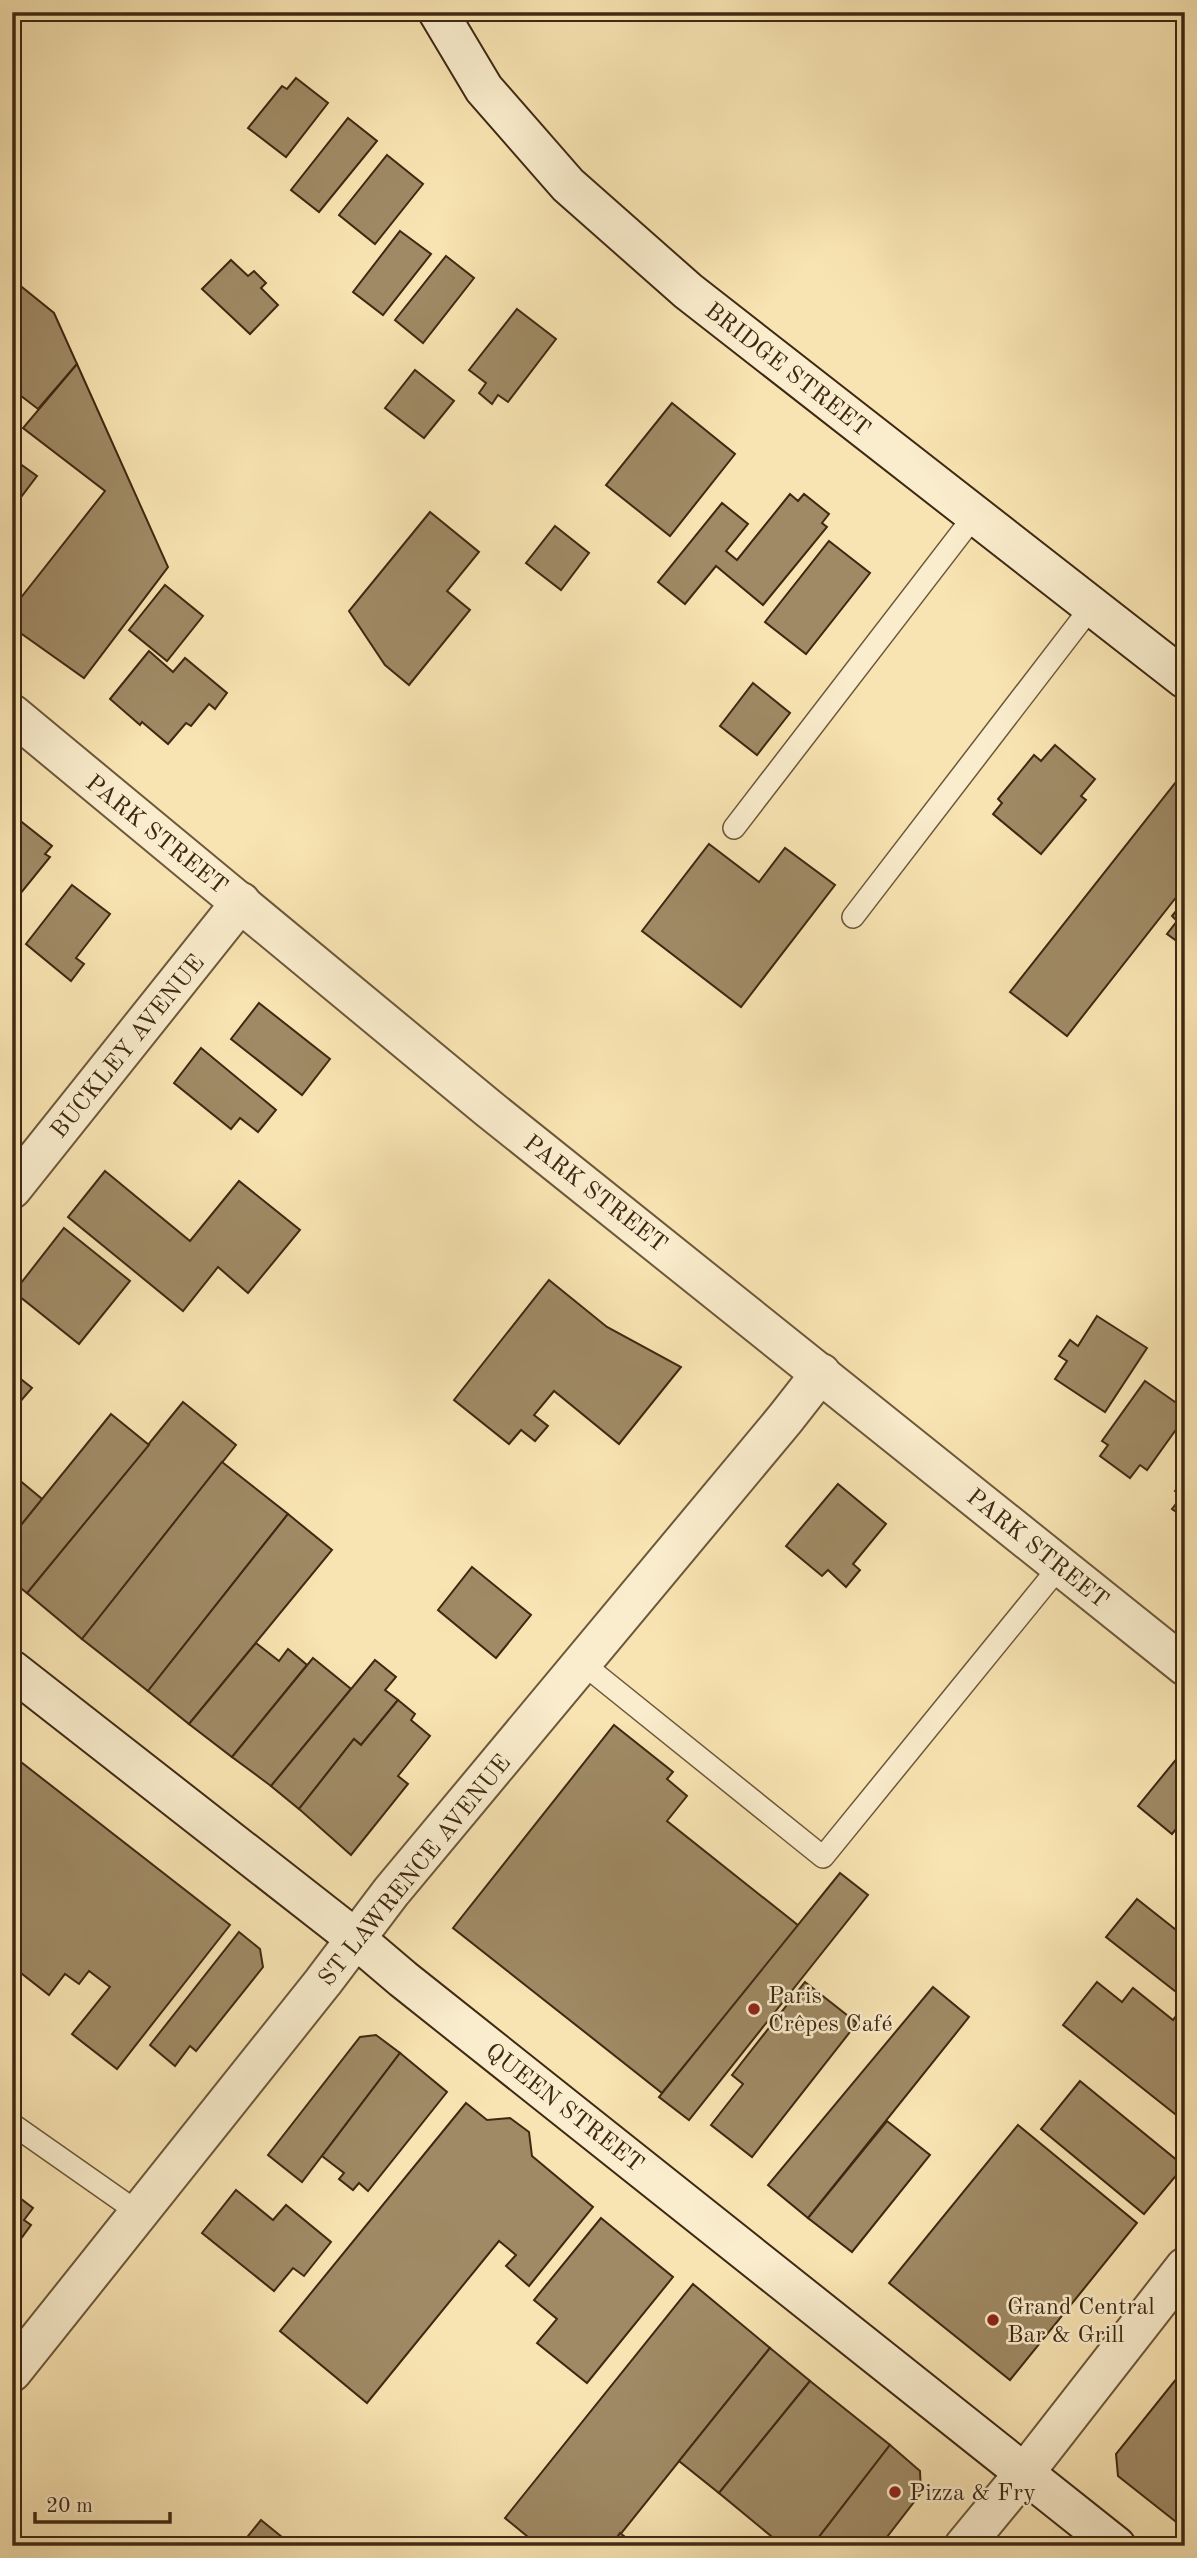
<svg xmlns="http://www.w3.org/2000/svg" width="1197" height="2558" viewBox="0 0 1197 2558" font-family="'Old Standard TT',serif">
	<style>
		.building { fill: #9f8a65; stroke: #3f2812; stroke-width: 2 }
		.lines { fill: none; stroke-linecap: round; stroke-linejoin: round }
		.lane-casing { stroke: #6d573a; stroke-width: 24 }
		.street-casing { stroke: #6d573a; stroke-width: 42 }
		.secondary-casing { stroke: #3f2812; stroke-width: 42 }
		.lane { stroke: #faedcd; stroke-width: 21 }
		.street { stroke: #faedcd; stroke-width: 38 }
		.secondary { stroke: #faedcd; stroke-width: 38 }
		.poi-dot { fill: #8f2418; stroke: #faedcd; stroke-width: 2.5 }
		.labels { text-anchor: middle; stroke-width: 5; stroke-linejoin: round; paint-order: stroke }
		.street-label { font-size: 24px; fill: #3f2812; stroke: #faedcd }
		.poi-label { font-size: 24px; fill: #3f2812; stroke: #faedcd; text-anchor: start }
	</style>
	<rect width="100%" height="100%" fill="#f8e4b2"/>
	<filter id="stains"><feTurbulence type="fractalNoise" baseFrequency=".00286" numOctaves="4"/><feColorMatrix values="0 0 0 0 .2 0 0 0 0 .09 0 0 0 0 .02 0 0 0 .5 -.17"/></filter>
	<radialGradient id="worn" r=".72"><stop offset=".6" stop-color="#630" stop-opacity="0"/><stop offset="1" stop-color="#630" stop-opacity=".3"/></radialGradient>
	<g class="building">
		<polygon points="296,78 328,103 286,157 248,128 282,86 287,89"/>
		<polygon points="348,118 377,141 319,212 291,190"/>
		<polygon points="387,155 423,184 375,244 339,215"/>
		<polygon points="400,231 431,254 383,315 353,292"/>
		<polygon points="446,256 474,278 423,343 395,320"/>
		<polygon points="231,260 248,276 254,271 266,283 261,288 278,305 250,334 202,289"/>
		<polygon points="12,279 54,313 77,364 38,409 12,389"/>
		<polygon points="517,309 556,339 508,402 498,395 492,404 479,393 486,383 469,370"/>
		<polygon points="77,364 168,567 84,678 12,627 12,609 105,491 23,428"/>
		<polygon points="415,370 454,401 424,438 385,408"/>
		<polygon points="672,403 735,454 670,536 606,485"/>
		<polygon points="12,458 37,476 12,509"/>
		<polygon points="790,494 798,501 804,494 829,514 822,523 827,527 763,605 716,566 685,604 658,582 722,503 748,524 726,551 737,560"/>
		<polygon points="430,512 479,552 447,591 470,610 409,685 385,665 349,611"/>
		<polygon points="555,526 589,553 561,590 526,563"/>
		<polygon points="829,541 870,573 806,654 765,622"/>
		<polygon points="165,585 203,616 167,661 129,630"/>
		<polygon points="149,651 173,672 185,658 227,693 215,709 209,704 191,726 186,723 168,744 142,722 140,725 110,699"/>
		<polygon points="753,683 790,713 757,755 720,726"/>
		<polygon points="1055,745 1095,779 1081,796 1086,800 1041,854 993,814 1002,803 998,799 1034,755 1041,761"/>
		<polygon points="1176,782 1185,789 1185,886 1067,1036 1010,992"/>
		<polygon points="18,819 52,846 45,854 50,857 12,904 12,826"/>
		<polygon points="709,844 759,882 785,848 835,885 741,1007 642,931"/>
		<polygon points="72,885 110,914 76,958 84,964 71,981 26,944"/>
		<polygon points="1185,900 1185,947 1167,934 1177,921 1172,916"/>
		<polygon points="259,1003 330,1059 302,1095 231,1039"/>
		<polygon points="201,1048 276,1110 258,1132 240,1118 231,1129 174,1083"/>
		<polygon points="105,1171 190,1241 239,1181 300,1230 248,1293 218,1267 183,1311 68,1217"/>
		<polygon points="64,1228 130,1281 79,1344 14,1292"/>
		<polygon points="549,1280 607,1327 681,1367 619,1444 554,1391 534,1415 548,1426 535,1441 521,1430 509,1444 454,1400"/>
		<polygon points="1097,1316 1147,1348 1105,1412 1055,1379 1067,1361 1059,1356 1070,1340 1078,1346"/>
		<polygon points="12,1372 32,1388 12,1411"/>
		<polygon points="1145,1381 1185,1409 1185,1417 1147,1470 1140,1465 1130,1478 1100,1456 1108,1445 1102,1441"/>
		<polygon points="183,1402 236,1445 82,1639 27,1593"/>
		<polygon points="111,1414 149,1445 27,1593 12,1581 12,1536"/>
		<polygon points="222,1462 288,1514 148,1691 82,1639"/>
		<polygon points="12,1474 42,1499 12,1536"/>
		<polygon points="1185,1477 1185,1518 1172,1509 1182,1496 1175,1491"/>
		<polygon points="838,1484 886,1524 853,1564 860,1570 846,1587 828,1570 822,1576 786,1546"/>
		<polygon points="288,1514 332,1550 189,1724 148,1691"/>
		<polygon points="472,1567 531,1615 496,1658 438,1610"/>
		<polygon points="256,1643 279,1661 288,1649 307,1665 232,1757 189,1724"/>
		<polygon points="313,1658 351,1689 271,1786 232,1757"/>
		<polygon points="375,1660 396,1677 385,1690 398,1700 361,1745 354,1739 299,1809 271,1786"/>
		<polygon points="398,1700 415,1714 411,1720 430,1736 398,1776 408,1784 351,1855 299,1809 354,1739 361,1745"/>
		<polygon points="614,1725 673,1772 667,1779 687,1796 667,1821 799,1926 662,2093 453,1928"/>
		<polygon points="1183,1751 1185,1753 1185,1818 1172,1834 1138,1806"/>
		<polygon points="12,1755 230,1925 117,2069 72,2034 110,1987 89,1971 79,1984 65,1974 49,1995 12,1966"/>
		<polygon points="840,1873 868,1895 689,2120 659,2097"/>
		<polygon points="1137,1899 1185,1937 1185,1999 1106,1937"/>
		<polygon points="239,1932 260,1949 263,1967 196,2051 190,2046 175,2066 150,2045"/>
		<polygon points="805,1982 857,2023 752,2157 711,2125 743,2084 732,2075"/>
		<polygon points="1097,1982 1122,2002 1133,1988 1173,2020 1185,2004 1185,2122 1063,2025"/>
		<polygon points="933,1987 969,2017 808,2218 768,2185"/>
		<polygon points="376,2035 400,2053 302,2182 268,2155 360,2037"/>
		<polygon points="400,2053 447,2092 368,2191 359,2183 353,2190 339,2179 344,2173 322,2156"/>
		<polygon points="1080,2081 1184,2166 1144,2214 1041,2129"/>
		<polygon points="466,2103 487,2120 510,2118 529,2132 532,2156 593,2207 529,2286 506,2266 516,2255 499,2241 367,2403 280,2331"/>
		<polygon points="887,2121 930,2155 852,2252 808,2218"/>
		<polygon points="1018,2125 1137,2223 1010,2380 889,2283"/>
		<polygon points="236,2190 273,2220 286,2205 331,2242 304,2276 293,2268 274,2291 202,2233"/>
		<polygon points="12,2192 33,2208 24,2220 31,2225 12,2251"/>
		<polygon points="601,2218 673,2277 587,2383 537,2343 557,2319 534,2300"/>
		<polygon points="693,2284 770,2348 611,2546 539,2546 505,2518"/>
		<polygon points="770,2348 810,2381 719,2493 679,2461"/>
		<polygon points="1185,2368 1185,2529 1118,2476 1116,2454"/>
		<polygon points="810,2381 890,2445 812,2546 783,2546 719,2493"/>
		<polygon points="890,2445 920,2471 921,2493 880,2546 812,2546"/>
		<polygon points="261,2520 293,2546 240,2546"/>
		<polygon points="620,2533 637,2546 611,2546"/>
	</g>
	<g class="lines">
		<g class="lane-casing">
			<g id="lane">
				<polyline points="734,828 975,515"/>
				<polyline points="853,917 1092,606"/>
				<polyline points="582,1663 823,1857 1060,1566"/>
				<polyline points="12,2124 139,2213"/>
			</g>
		</g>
		<g class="street-casing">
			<g id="street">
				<polyline points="12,714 488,1108 1185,1666"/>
				<polyline points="12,1189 241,902"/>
				<polyline points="12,2372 323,1982 391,1892 785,1419 821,1373"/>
				<polyline points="964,2546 1025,2472 1185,2267"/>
			</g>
		</g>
		<g class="secondary-casing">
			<g id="secondary">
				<polyline points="438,12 484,89 568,185 688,291 1185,679"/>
				<polyline points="12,1670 356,1939 403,1979 1116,2546"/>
			</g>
		</g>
		<use href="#lane" class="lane"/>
		<use href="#street" class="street"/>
		<use href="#secondary" class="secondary"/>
	</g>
	<g class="poi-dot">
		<circle cx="754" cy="2009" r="7"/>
		<circle cx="993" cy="2320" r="7"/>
		<circle cx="895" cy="2492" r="7"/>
	</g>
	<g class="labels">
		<g class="street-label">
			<text transform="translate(788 369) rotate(38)" y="8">BRIDGE STREET</text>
			<text transform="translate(157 834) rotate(39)" y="8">PARK STREET</text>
			<text transform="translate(127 1046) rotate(-51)" y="8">BUCKLEY AVENUE</text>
			<text transform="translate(596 1193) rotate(38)" y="8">PARK STREET</text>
			<text transform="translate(1038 1548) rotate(39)" y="8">PARK STREET</text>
			<text transform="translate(414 1870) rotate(-51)" y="8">ST LAWRENCE AVENUE</text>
			<text transform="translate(565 2107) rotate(38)" y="8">QUEEN STREET</text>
		</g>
		<g class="poi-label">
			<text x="768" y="2003">Paris<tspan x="768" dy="28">Crêpes Café</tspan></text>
			<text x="1007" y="2314">Grand Central<tspan x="1007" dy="28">Bar &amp; Grill</tspan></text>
			<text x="909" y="2500">Pizza &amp; Fry</text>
		</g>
	</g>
	<rect width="1197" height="2558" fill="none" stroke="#f8e4b2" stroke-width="42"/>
	<rect x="14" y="14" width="1169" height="2530" fill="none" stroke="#3f2812" stroke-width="3.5"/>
	<rect x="21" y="21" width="1155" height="2516" fill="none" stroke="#3f2812" stroke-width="2"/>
	<path d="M35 2512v10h135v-10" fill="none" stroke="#3f2812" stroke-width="3.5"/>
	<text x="46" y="2512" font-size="21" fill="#3f2812" stroke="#faedcd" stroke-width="5" paint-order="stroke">20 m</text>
	<rect width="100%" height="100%" filter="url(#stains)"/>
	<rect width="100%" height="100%" fill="url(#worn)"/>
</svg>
